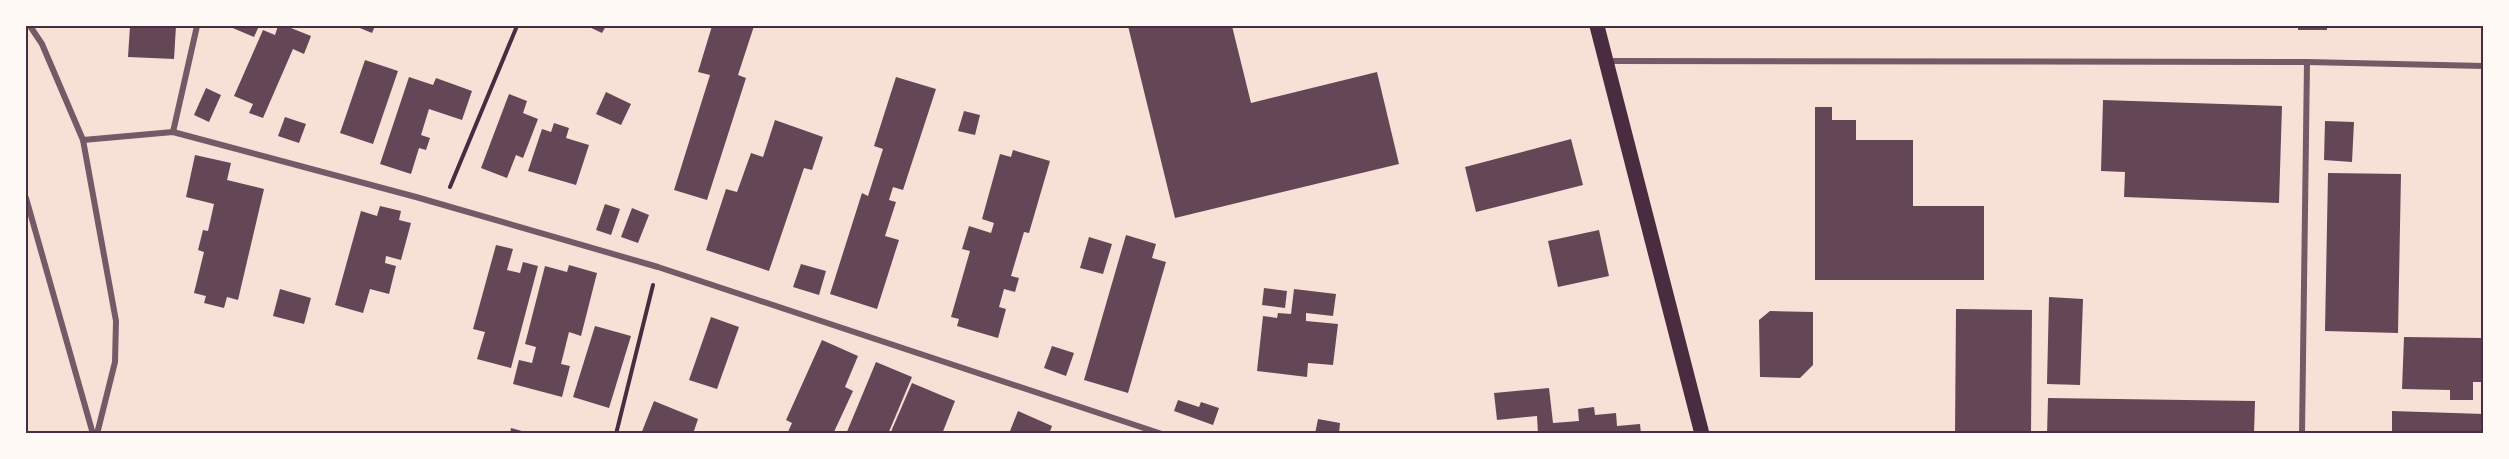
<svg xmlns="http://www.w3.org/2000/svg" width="2509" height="459" viewBox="0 0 2509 459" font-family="Signika,sans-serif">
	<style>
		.building { fill: #644757 }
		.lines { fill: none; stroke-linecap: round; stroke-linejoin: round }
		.path { stroke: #4a2c40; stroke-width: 4 }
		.minor { stroke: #755966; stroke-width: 6 }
		.primary { stroke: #4a2c40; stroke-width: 15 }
		.neatline { fill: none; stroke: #4a2c40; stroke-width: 2 }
	</style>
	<rect width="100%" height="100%" fill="#f7e1d7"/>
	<g class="building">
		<polygon points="130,26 176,26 174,59 128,57"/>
		<polygon points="228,26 259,26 254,37"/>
		<polygon points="278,26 286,26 311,36 304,54 293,49 263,118 249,113 253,104 234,96 263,30 275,35"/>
		<polygon points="355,26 375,26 372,33"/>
		<polygon points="587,26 606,26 602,33"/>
		<polygon points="712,26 754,26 738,75 746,78 707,200 674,190 710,75 698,72"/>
		<polygon points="1128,26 1232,26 1251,103 1377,72 1399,164 1175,218"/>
		<rect x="2298" y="26" width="29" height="4"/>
		<polygon points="365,60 398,71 373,144 340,133"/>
		<polygon points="409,77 433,85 436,78 472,91 462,120 429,109 421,135 430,138 426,150 419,148 411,174 380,164"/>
		<polygon points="896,77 936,89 903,190 893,187 889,200 896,202 885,236 899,240 877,309 830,294 862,193 868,196 883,149 874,146"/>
		<polygon points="206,88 221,95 209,122 194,115"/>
		<polygon points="606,92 631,104 621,125 596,114"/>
		<polygon points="509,94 527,101 523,113 538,119 523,158 516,155 507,178 481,168"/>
		<polygon points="2103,100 2282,106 2279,203 2124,197 2125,172 2101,171"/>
		<polygon points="1815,107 1832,107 1832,120 1856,120 1856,140 1913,140 1913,206 1984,206 1984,280 1815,280"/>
		<polygon points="964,111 980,115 975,135 958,131"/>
		<polygon points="285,117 306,124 299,143 278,136"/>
		<polygon points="775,120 823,137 812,170 804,168 769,271 706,250 726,189 737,192 751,153 763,157"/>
		<polygon points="2325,121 2354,122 2352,162 2324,160"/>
		<polygon points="554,123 569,128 566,138 589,145 576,185 528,171 542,129 551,132"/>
		<polygon points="1571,139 1583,185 1476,212 1465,167"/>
		<polygon points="1013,150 1050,161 1029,233 1024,232 1011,276 1019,278 1015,292 1004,289 999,307 1006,309 998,338 957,326 959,319 951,317 970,251 962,249 969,226 991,233 994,223 982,219 1000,154 1011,157"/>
		<polygon points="195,155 231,163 227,180 264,189 238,300 227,297 224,308 204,303 206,296 194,293 204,252 198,250 203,230 208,231 214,204 186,197"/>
		<polygon points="2328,173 2401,174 2398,333 2325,331"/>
		<polygon points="605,204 620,209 611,235 596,230"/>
		<polygon points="380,206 401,211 399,220 411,223 401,260 386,256 385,263 396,266 389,294 370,289 363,313 335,305 361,211 377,216"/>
		<polygon points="632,208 649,215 638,243 621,237"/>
		<polygon points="1599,230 1609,276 1558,287 1548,241"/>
		<polygon points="1126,235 1156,244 1152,258 1166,262 1128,393 1084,380"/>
		<polygon points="1089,237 1112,244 1103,274 1080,268"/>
		<polygon points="496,245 513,249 507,270 520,273 523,262 538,266 511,368 477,359 485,332 473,329"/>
		<polygon points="801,264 826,271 819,295 793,287"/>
		<polygon points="569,265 597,273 581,336 569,332 561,364 570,366 562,397 513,384 519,360 532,363 536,347 525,344 545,266 567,272"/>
		<polygon points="1264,288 1287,291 1285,308 1262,305"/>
		<polygon points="280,289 311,298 304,324 273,316"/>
		<polygon points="1294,289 1336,294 1333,316 1306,313 1306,321 1338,324 1333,365 1308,363 1307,377 1257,371 1263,316 1277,318 1278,313 1291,314"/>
		<polygon points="2049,297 2083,299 2080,385 2047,384"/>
		<polygon points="1956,309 2032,310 2031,434 1955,434"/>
		<polygon points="1770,311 1813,312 1813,365 1800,378 1760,377 1759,320"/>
		<polygon points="711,317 739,327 717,389 689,380"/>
		<polygon points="595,326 631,336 609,408 573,397"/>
		<polygon points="2404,337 2484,338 2484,382 2473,382 2473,400 2450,400 2450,390 2402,389"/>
		<polygon points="822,340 858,356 845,387 853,391 833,434 787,434 792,423 786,420"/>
		<polygon points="1052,346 1074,353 1066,376 1044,368"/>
		<polygon points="876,362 912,377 888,434 846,434"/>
		<polygon points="912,383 955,401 942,434 890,434"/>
		<polygon points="1549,388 1553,423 1579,421 1578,409 1594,407 1595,415 1616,413 1617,426 1640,424 1641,434 1538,434 1537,416 1497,420 1494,393"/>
		<polygon points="2048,398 2255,401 2254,434 2047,434"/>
		<polygon points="1178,400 1199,407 1201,402 1219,408 1213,425 1174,411"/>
		<polygon points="654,401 698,419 693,434 641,434"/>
		<polygon points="1018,411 1052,426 1049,434 1016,434 1010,431"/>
		<polygon points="2392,411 2484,414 2484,434 2392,434"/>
		<polygon points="1318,419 1340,423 1339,434 1315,434"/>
		<polygon points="511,428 529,433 528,434 510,434"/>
	</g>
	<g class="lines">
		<g class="path">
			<polyline points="450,187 517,26"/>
			<polyline points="616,434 653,285"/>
		</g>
		<g class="minor">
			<polyline points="30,26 42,44 83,140 173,132 416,197 658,267 1162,434"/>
			<polyline points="1608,61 2307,62 2484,66"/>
			<polyline points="173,132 197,26"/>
			<polyline points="83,140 116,321 115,362 97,434"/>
			<polyline points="26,198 93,434"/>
			<polyline points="2302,434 2307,62"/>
		</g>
		<polyline class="primary" points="1597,26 1702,434"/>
	</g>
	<rect width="2509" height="459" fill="none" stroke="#fffaf5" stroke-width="54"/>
	<rect x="27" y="27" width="2455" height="405" class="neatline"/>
</svg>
